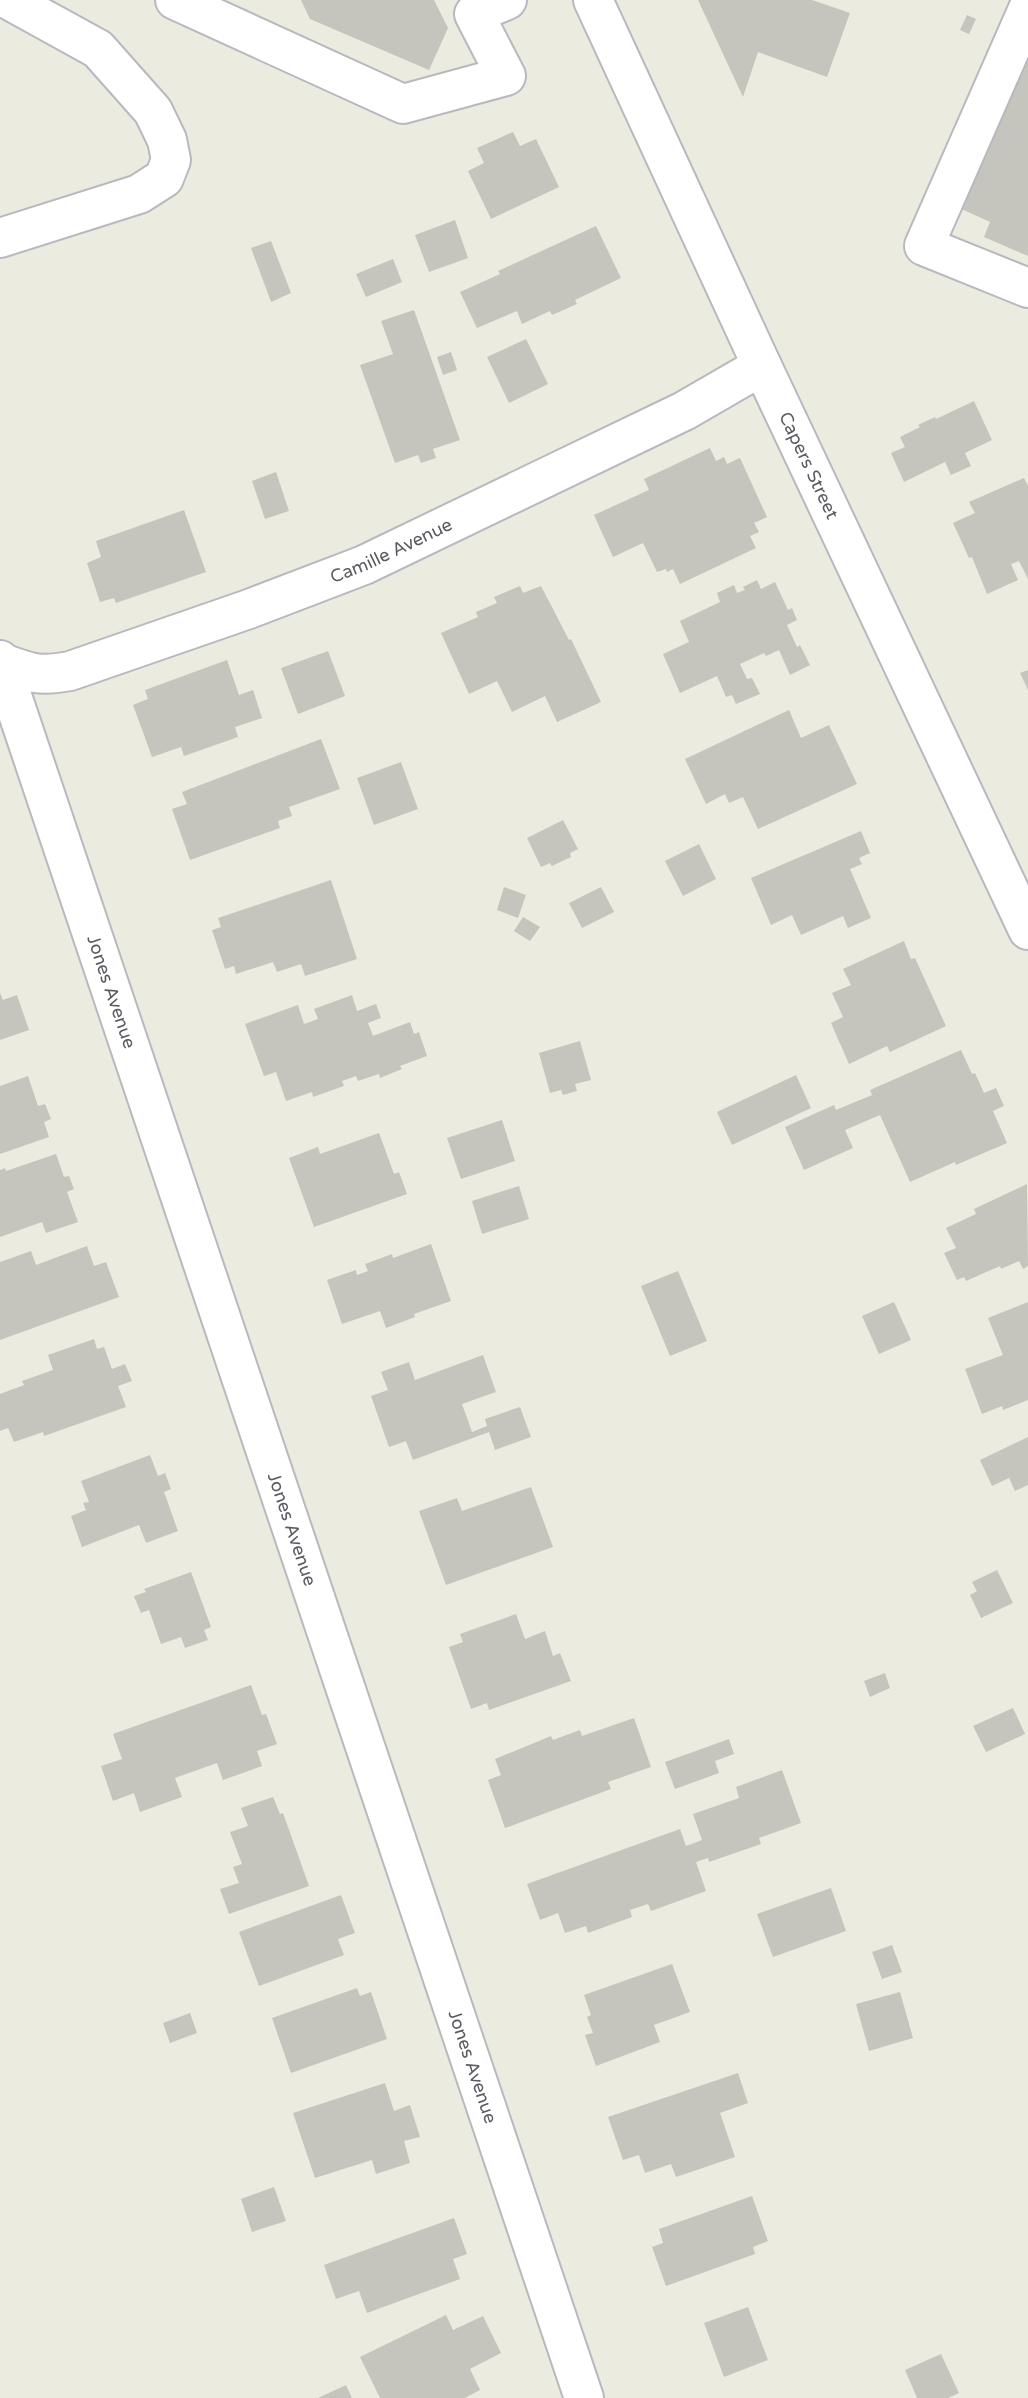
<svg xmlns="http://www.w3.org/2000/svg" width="1028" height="2398" viewBox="0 0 1028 2398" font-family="'Varela Round',sans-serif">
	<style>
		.building { fill: #c6c5bd }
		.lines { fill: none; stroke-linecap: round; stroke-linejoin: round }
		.minor-casing { stroke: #b8b9bf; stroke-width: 42 }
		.minor { stroke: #fff; stroke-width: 38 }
		.labels { text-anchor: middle; stroke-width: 6; stroke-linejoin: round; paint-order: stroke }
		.street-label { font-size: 18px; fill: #595b61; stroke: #fff }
	</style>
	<rect width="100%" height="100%" fill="#ebebe0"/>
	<g class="building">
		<polygon points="301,0 434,0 448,28 429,70 310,19"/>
		<polygon points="698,0 812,0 850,13 827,77 758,52 743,97"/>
		<polygon points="967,15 976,19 969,34 960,30"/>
		<polygon points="1028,42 1028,256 984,237 990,222 955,206"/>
		<polygon points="513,132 520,146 536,139 559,187 491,219 468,171 484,163 477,148"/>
		<polygon points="455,220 468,258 429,272 415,235"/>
		<polygon points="596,226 621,278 575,300 577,304 552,315 550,311 522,324 517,311 477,328 460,292 500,274 498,271"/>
		<polygon points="271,241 291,293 271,302 251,248"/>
		<polygon points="393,259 402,282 366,297 356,274"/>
		<polygon points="414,310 460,440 433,449 436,458 421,463 418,455 395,463 360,365 393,354 381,321"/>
		<polygon points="526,339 548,384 509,403 487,357"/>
		<polygon points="451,352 457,370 443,375 437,357"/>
		<polygon points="974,401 992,440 965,453 971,466 951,475 945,462 904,482 891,453 905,447 900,437 920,427 918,425 935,417 936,419"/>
		<polygon points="710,448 716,461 724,457 727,464 740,458 767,517 754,523 759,532 750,536 756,548 680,584 673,569 667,572 666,569 657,572 643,543 613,557 594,515 649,490 644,479"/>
		<polygon points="276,472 289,511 265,519 252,481"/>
		<polygon points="1024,478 1028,486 1028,579 1019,561 1011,564 1018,580 987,594 972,557 969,558 953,523 975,513 969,502"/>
		<polygon points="184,510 206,572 116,603 114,598 100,602 87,563 101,557 96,541"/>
		<polygon points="757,580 761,589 775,582 788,610 792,608 797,620 787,625 797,647 800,645 810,665 790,675 779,650 766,656 764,653 740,664 747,679 752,678 760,694 736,704 732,695 726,697 717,676 680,693 663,654 689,642 680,621 720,602 717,593 734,585 737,593 745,590 743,587"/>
		<polygon points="520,586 523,593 541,586 569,640 571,639 601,702 557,722 545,696 512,712 497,681 469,694 441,633 478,617 476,612 497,603 494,597"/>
		<polygon points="328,651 345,696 298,714 281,668"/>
		<polygon points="227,660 239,695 253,690 262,718 235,727 238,737 184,756 181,747 152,757 133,705 148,699 145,690"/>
		<polygon points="1028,670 1028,690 1020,673"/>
		<polygon points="789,710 801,738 829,725 857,784 758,829 743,797 729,803 725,794 706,804 685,759"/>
		<polygon points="321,739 340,789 289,807 292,816 278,821 280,828 190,860 172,809 187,804 182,792"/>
		<polygon points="401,762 418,809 374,825 357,778"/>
		<polygon points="563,820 578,849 570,853 571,857 552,866 550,863 541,867 527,838"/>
		<polygon points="861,831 870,853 859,858 862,864 850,869 871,918 848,928 843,916 801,935 792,915 771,925 751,878"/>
		<polygon points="699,844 716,879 683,896 665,861"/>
		<polygon points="331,880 357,959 305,976 301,964 277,972 273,962 236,974 234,966 225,969 212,930 221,927 218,918"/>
		<polygon points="504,887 526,895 518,918 497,910"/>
		<polygon points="601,887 614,912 582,928 569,903"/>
		<polygon points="523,917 540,927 530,941 514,931"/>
		<polygon points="904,941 911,959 915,958 946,1026 890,1052 887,1046 849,1064 831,1023 843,1017 832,993 851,985 843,969"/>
		<polygon points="0,993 3,1000 17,995 29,1030 0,1040"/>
		<polygon points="352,995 357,1011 376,1004 381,1018 368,1023 373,1036 410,1022 414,1034 419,1032 427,1056 400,1066 402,1069 380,1078 379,1074 358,1081 356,1076 342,1081 344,1086 313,1097 312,1092 286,1101 276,1072 264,1076 245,1024 298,1005 304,1024 318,1019 314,1009"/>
		<polygon points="580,1041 591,1080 575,1084 577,1091 563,1095 561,1090 550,1093 539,1053"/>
		<polygon points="961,1050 972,1074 975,1073 984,1093 996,1088 1004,1106 993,1111 1007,1143 956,1165 955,1162 910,1182 880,1115 845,1130 853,1148 804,1170 785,1127 834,1105 836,1110 872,1095 870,1090"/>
		<polygon points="796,1075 811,1108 732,1145 717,1112"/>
		<polygon points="28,1076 38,1106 45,1104 51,1119 44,1122 49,1137 0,1154 0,1086"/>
		<polygon points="502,1120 515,1161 461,1179 447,1138"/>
		<polygon points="379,1133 394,1174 399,1172 407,1194 314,1227 289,1158 318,1147 320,1154"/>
		<polygon points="56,1154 64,1177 69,1176 74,1189 67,1192 78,1222 46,1233 42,1222 0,1237 0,1170 5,1168 6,1171"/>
		<polygon points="1027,1184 1028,1266 1023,1269 1019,1261 1001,1269 1000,1266 966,1281 964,1277 957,1280 944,1253 956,1248 946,1228 976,1214 974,1209"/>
		<polygon points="519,1186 529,1219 482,1234 472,1201"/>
		<polygon points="431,1244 451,1301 414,1314 415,1317 386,1328 380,1311 342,1324 327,1280 356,1270 357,1275 368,1271 365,1264 392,1254 393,1258"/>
		<polygon points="87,1246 94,1266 106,1262 119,1297 0,1340 0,1262 31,1251 36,1265"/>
		<polygon points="678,1271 707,1341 670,1356 641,1286"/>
		<polygon points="894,1302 911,1340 879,1354 862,1316"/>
		<polygon points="1028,1302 1028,1400 1003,1410 1002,1406 982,1414 965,1369 1003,1355 988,1318"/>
		<polygon points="94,1339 97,1349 104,1347 112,1369 125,1364 132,1381 118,1386 126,1407 44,1436 43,1432 14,1442 8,1428 0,1431 0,1394 24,1385 22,1381 53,1370 48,1355"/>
		<polygon points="483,1355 496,1392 462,1404 472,1432 487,1426 485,1419 520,1407 531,1437 495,1450 489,1432 413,1460 406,1441 389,1447 371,1396 388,1390 381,1372 409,1362 415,1380"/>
		<polygon points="1028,1437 1028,1485 1015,1491 1009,1478 992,1486 980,1460"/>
		<polygon points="150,1455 158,1476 165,1473 171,1489 164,1492 178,1531 146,1543 139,1525 82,1547 71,1516 86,1510 83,1503 89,1502 81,1481"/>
		<polygon points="531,1487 553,1547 446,1585 419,1511 457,1498 462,1511"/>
		<polygon points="997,1570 1013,1603 981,1618 970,1595 977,1591 972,1582"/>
		<polygon points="191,1572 211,1627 204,1630 208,1640 185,1648 181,1637 161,1644 149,1610 141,1613 134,1596 146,1592 144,1589"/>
		<polygon points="516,1614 525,1639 545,1631 553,1656 560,1653 571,1681 489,1710 487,1703 471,1709 449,1647 463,1642 460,1634"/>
		<polygon points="885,1673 890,1688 870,1697 864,1681"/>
		<polygon points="251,1685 262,1715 266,1714 277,1744 257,1751 262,1766 223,1780 217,1763 175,1778 182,1797 140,1812 134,1793 113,1801 101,1766 122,1759 113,1734"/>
		<polygon points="1013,1708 1025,1734 986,1752 973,1726"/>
		<polygon points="634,1718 651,1767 608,1782 611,1789 505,1828 488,1780 501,1775 495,1759 551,1736 553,1740 580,1730 582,1736"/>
		<polygon points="729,1739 734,1754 715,1761 719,1773 675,1789 665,1762"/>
		<polygon points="782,1770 801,1823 759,1838 761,1844 709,1862 708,1858 696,1862 706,1891 651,1911 648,1904 630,1910 632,1917 588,1933 586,1926 565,1933 558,1913 540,1920 527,1884 680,1829 686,1846 702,1840 693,1814 739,1798 736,1787"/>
		<polygon points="273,1797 280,1814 283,1813 309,1886 229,1914 220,1889 239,1883 233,1867 242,1864 230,1832 248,1826 241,1808"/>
		<polygon points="831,1888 846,1931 773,1957 757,1914"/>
		<polygon points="341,1895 355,1933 338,1939 344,1955 259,1986 239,1932"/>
		<polygon points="892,1945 902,1972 882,1979 872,1952"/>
		<polygon points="672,1964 690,2012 654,2025 660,2042 596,2066 585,2035 593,2033 587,2017 591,2015 584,1995"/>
		<polygon points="357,1988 360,1996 371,1992 387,2039 291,2073 272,2018"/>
		<polygon points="900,1992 913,2038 869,2051 856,2004"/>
		<polygon points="190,2013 197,2033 170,2043 163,2023"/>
		<polygon points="738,2073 748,2103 720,2113 735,2157 676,2177 671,2164 645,2173 639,2155 623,2160 608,2117"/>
		<polygon points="385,2083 394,2111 410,2105 420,2137 404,2141 410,2163 376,2174 372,2160 315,2178 293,2113"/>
		<polygon points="274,2187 286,2221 252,2232 241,2199"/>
		<polygon points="752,2196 768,2241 753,2247 755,2254 666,2286 652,2247 663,2243 659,2229"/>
		<polygon points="454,2218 467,2254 453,2259 460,2279 367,2313 359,2291 336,2299 324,2265"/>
		<polygon points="748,2307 768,2360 724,2377 704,2323"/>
		<polygon points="446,2315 453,2330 483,2316 501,2353 470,2369 480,2390 465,2398 380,2398 360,2357"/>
		<polygon points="941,2354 959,2393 948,2398 917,2398 905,2370"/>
		<polygon points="346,2385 352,2398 318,2398"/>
	</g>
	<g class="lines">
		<g class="minor-casing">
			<g id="minor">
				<polyline points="175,0 403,104 506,76 474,14 507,0"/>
				<path id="s1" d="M593 0 762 366 1028 930"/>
				<polyline points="1028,9 924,246 1028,288"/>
				<polyline points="0,238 139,194 164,178 171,160 167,140 153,111 98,49 9,0"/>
				<path id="s2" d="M0 660 584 2398"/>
				<path id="s3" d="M0 662C29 673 39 677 70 671L249 609 364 565 684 411 762 366"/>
			</g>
		</g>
		<use href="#minor" class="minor"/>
	</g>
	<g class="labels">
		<g class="street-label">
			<text dy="6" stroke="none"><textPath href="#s1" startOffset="513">Capers Street</textPath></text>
			<text dy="6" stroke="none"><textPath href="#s3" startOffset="415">Camille Avenue</textPath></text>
			<text dy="6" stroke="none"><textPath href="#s2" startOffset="350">Jones Avenue</textPath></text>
			<text dy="6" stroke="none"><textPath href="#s2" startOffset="917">Jones Avenue</textPath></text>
			<text dy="6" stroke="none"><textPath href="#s2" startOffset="1484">Jones Avenue</textPath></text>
		</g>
	</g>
</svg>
